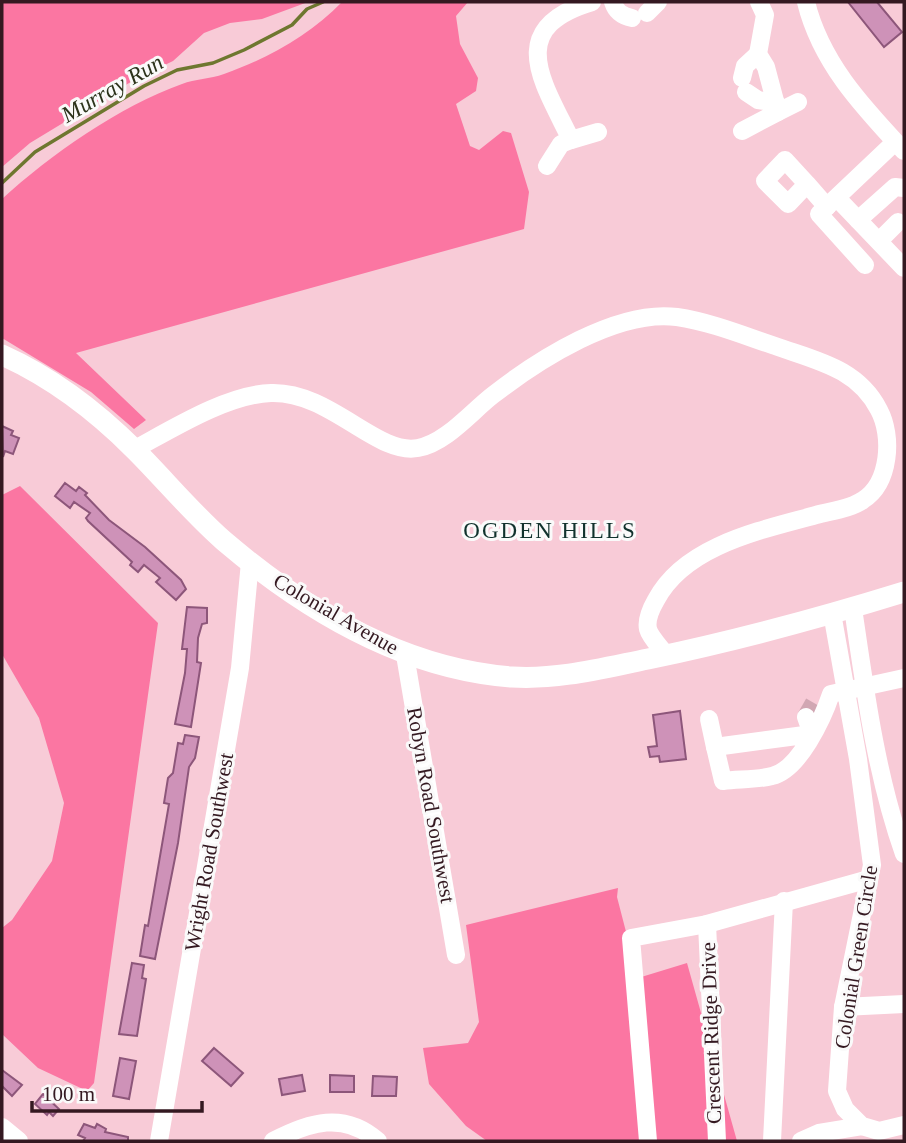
<svg xmlns="http://www.w3.org/2000/svg" width="906" height="1143" viewBox="0 0 906 1143" font-family="Georgia,serif">
	<style>
		.forest { fill: #fb76a2 }
		.lines { fill: none; stroke-linecap: round; stroke-linejoin: round }
		.stream { stroke: #6e772f; stroke-width: 3.5 }
		.building { fill: #ce92b8; stroke: #8d567a; stroke-width: 2 }
		.minor-tunnel { stroke: #d1a7b3; stroke-width: 18; stroke-dasharray: 18 9; stroke-linecap: butt }
		.minor { stroke: #fff; stroke-width: 18 }
		.major { stroke: #fff; stroke-width: 21 }
		.labels { text-anchor: middle; stroke-width: 6; stroke-linejoin: round; paint-order: stroke }
		.street-label { font-size: 21px; fill: #341921; stroke: #fafafa }
		.water-label { font-size: 23px; font-style: italic; fill: #2d331c; stroke: #fafafa }
		.neighbourhood-label { font-size: 23px; letter-spacing: 2px; fill: #11322d; stroke: #fafafa }
	</style>
	<rect width="100%" height="100%" fill="#f8cbd7"/>
	<g class="forest">
		<polygon points="2,2 308,2 262,19 230,23 204,33 173,61 134,80 30,143 2,167"/>
		<path d="M342 2H468L456 16 460 44 478 78 476 91 456 104 470 146 479 150 503 131 511 133 529 192 524 229 76 353 146 420 134 429 91 392 2 338V199C50 155 120 106 182 84 195 79 210 79 224 74 267 59 310 35 342 2Z"/>
		<polygon points="20,486 158,623 94,1083 87,1091 38,1068 2,1034 2,928 12,920 52,861 64,803 39,718 2,654 2,495"/>
		<polygon points="618,888 617,897 638,978 687,963 737,1141 487,1141 466,1126 429,1084 423,1048 468,1043 479,1022 466,925"/>
	</g>
	<g class="lines">
		<polyline class="stream" points="2,183 35,152 144,86 177,70 213,63 244,50 292,25 307,9 323,2"/>
	</g>
	<g class="building">
		<polygon points="848,2 877,2 902,32 884,47"/>
		<polygon points="2,426 13,431 11,435 19,438 13,454 5,451 3,457"/>
		<polygon points="65,483 76,491 79,487 87,493 85,495 109,520 145,547 181,580 186,589 176,600 156,582 160,578 144,565 138,572 130,565 132,562 88,521 86,518 90,513 74,502 70,508 55,496"/>
		<polygon points="187,607 207,608 207,623 202,624 198,638 197,662 201,663 191,727 175,724 185,673 187,649 182,649"/>
		<polygon points="680,711 686,759 660,762 659,756 650,757 648,747 657,746 653,715"/>
		<polygon points="185,735 199,737 195,758 189,767 178,843 155,959 140,956 145,925 148,926 169,804 164,803 168,778 173,773 178,743 183,744"/>
		<polygon points="132,963 144,965 142,978 146,979 137,1036 119,1034"/>
		<polygon points="214,1048 243,1073 231,1086 202,1061"/>
		<polygon points="120,1058 136,1061 129,1099 113,1096"/>
		<polygon points="2,1070 22,1085 12,1096 2,1086"/>
		<polygon points="302,1075 305,1091 282,1095 279,1079"/>
		<polygon points="330,1075 354,1076 354,1092 330,1092"/>
		<polygon points="373,1076 397,1077 396,1096 372,1096"/>
		<polygon points="43,1094 59,1109 53,1116 49,1112 47,1115 35,1104"/>
		<polygon points="84,1124 95,1128 97,1124 106,1129 105,1132 128,1137 128,1141 83,1141 85,1138 78,1135"/>
	</g>
	<g class="lines">
		<polyline class="minor-tunnel" points="806,717 814,703"/>
		<g class="minor">
			<path d="M592 2C504 28 543 82 571 140L598 132"/>
			<path d="M613 2C616 12 622 16 632 18"/>
			<polyline points="759,2 765,15 758,54 766,67 778,112 798,102"/>
			<path d="M806 2C821 63 863 107 904 151"/>
			<polyline points="647,13 658,2"/>
			<polyline points="742,78 745,66 758,54"/>
			<polyline points="746,92 758,100 776,103"/>
			<polyline points="742,131 778,112"/>
			<polyline points="547,166 561,144 571,140"/>
			<polyline points="807,184 785,160 765,181 788,204 807,184 827,207"/>
			<polyline points="837,198 904,268"/>
			<polyline points="858,220 895,187 904,188"/>
			<polyline points="879,241 898,222"/>
			<polyline points="865,265 819,214 895,142"/>
			<path d="M135 449C172 429 228 394 271 393 330 391 377 456 418 448 446 443 471 412 493 395 538 360 617 309 677 317 711 322 745 336 778 347 818 361 858 369 879 410 893 436 890 483 863 500 851 509 830 511 816 515 762 530 685 545 656 600 652 607 646 620 648 629 650 637 661 648 666 655"/>
			<path d="M853 608C865 690 876 775 904 854"/>
			<polyline points="832,613 858,759 872,865 843,1007 837,1091 845,1109 862,1126 879,1131 904,1125"/>
			<polyline points="405,655 456,955"/>
			<path d="M806 717 812 734 715 747 723 781C739 779 756 780 772 776 799 770 823 718 831 694L904 678"/>
			<polyline points="709,719 715,747"/>
			<polyline points="707,924 717,1141"/>
			<polyline points="843,1007 904,1004"/>
			<polyline points="2,1127 19,1141"/>
			<polyline points="159,1141 240,668 250,562"/>
			<path d="M273 1141C309 1122 344 1111 378 1141"/>
			<polyline points="648,1141 631,938 707,924 869,879"/>
			<polyline points="772,1141 784,901"/>
			<polyline points="801,1141 819,1133 862,1126"/>
		</g>
		<path class="major" d="M2 355C51 377 97 412 135 450 165 480 192 513 224 541 305 610 404 669 512 677 558 680 603 668 648 659 734 641 820 618 904 592"/>
	</g>
	<g class="labels">
		<g class="street-label">
			<text transform="translate(336 614) rotate(30)" y="7">Colonial Avenue</text>
			<text transform="translate(431 805) rotate(80)" y="7">Robyn Road Southwest</text>
			<text transform="translate(209 852) rotate(-80)" y="7">Wright Road Southwest</text>
			<text transform="translate(856 957) rotate(-81)" y="7">Colonial Green Circle</text>
			<text transform="translate(711 1033) rotate(-92)" y="7">Crescent Ridge Drive</text>
		</g>
		<g class="water-label">
			<text transform="translate(112 88) rotate(-30)" y="8">Murray Run</text>
		</g>
		<g class="neighbourhood-label">
			<text x="550" y="538">OGDEN HILLS</text>
		</g>
	</g>
	<rect width="906" height="1143" fill="none" stroke="#341921" stroke-width="7"/>
	<path d="M32 1101v10h170v-10" fill="none" stroke="#341921" stroke-width="3.5"/>
	<text x="42" y="1101" font-size="21" fill="#341921" stroke="#fafafa" stroke-width="5" paint-order="stroke">100 m</text>
</svg>
